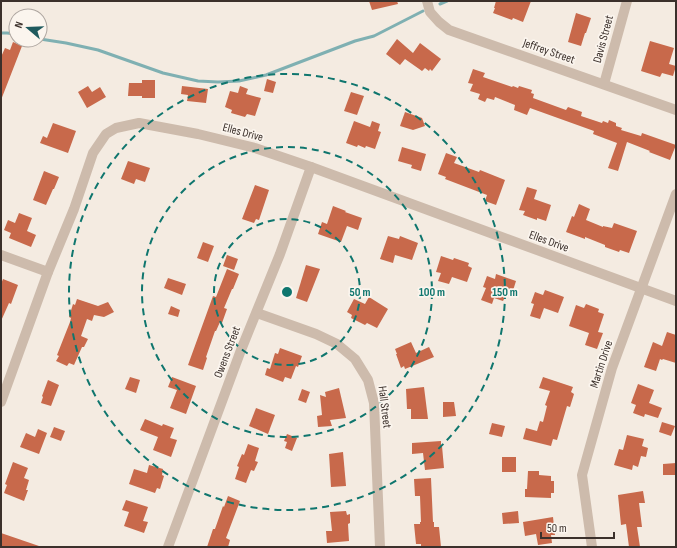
<svg xmlns="http://www.w3.org/2000/svg" width="677" height="548" viewBox="0 0 677 548" font-family="'Sofia Sans Condensed',sans-serif">
	<style>
		.lines { fill: none; stroke-linecap: round; stroke-linejoin: round }
		.stream { stroke: #7fb0b2; stroke-width: 3 }
		.building { fill: #c8694b }
		.street { stroke: #cdbbac; stroke-width: 10 }
		.ring { fill: none; stroke: #0f766e; stroke-width: 2; stroke-dasharray: 7 5 }
		.labels { text-anchor: middle; stroke-width: 3.5; stroke-linejoin: round; paint-order: stroke }
		.street-label { font-size: 12px; fill: #3b302b; stroke: #fbf5ee }
		.centre { fill: #0f766e; stroke: #fbf5ee; stroke-width: 2 }
		.ring-label { font-size: 12px; text-anchor: middle; font-weight: bold; fill: #0f766e; stroke: #fbf5ee; stroke-width: 3.5; stroke-linejoin: round; paint-order: stroke }
	</style>
	<rect width="100%" height="100%" fill="#f4ebe1"/>
	<g class="lines">
		<g class="stream">
			<polyline points="440,4 447,1"/>
			<polyline points="1,33 7,33 16,34"/>
			<polyline points="40,39 66,43 98,50 163,73 198,81 218,82 239,81 266,75 355,41 374,36 423,11"/>
		</g>
	</g>
	<g class="building">
		<polygon points="369,1 397,1 398,4 372,10"/>
		<polygon points="496,1 531,1 523,22 513,18 512,20 493,13 495,8 494,8"/>
		<polygon points="576,13 591,18 586,33 585,33 581,46 568,42"/>
		<polygon points="397,39 413,53 420,43 441,59 432,71 430,69 429,71 425,68 422,71 405,59 400,65 386,54"/>
		<polygon points="650,41 674,48 669,64 676,66 673,76 662,73 660,77 641,71"/>
		<polygon points="13,42 22,46 1,100 1,57 5,48 10,50"/>
		<polygon points="473,69 485,73 483,77 512,87 513,86 518,88 519,86 532,90 531,93 534,94 533,98 566,110 568,107 582,112 581,116 602,123 603,121 608,123 609,120 616,123 616,126 622,128 621,130 641,136 642,133 676,145 670,160 649,152 650,151 627,142 618,171 608,168 617,143 593,134 594,131 530,108 527,115 514,110 515,105 495,97 494,100 487,98 485,102 478,99 480,94 470,91 473,84 468,83"/>
		<polygon points="267,79 276,82 273,93 264,91"/>
		<polygon points="142,80 155,80 155,98 142,98 142,96 128,96 129,83 142,83"/>
		<polygon points="88,86 92,92 100,87 106,97 87,108 78,92"/>
		<polygon points="182,86 208,89 206,103 187,101 188,95 181,94"/>
		<polygon points="240,86 248,89 246,94 261,98 255,116 247,114 245,117 231,113 232,110 225,107 230,91 238,93"/>
		<polygon points="351,92 364,96 357,115 344,111"/>
		<polygon points="405,112 422,118 425,126 413,130 400,126"/>
		<polygon points="354,121 370,127 372,121 380,124 378,131 381,132 375,149 366,146 365,148 358,145 357,147 346,143"/>
		<polygon points="53,123 76,131 68,153 40,143 43,136 47,138"/>
		<polygon points="402,147 426,154 421,171 411,168 412,165 398,161"/>
		<polygon points="446,153 457,157 454,163 479,172 480,170 505,180 496,205 485,201 487,195 445,179 446,177 438,174"/>
		<polygon points="128,161 150,168 145,182 136,179 134,184 121,179"/>
		<polygon points="44,171 59,177 54,189 53,189 46,205 33,200"/>
		<polygon points="255,185 269,190 259,220 256,219 254,223 242,219"/>
		<polygon points="527,187 537,190 534,199 551,205 546,221 537,218 537,220 523,215 525,211 519,210"/>
		<polygon points="579,204 590,209 586,220 603,227 603,226 612,228 614,223 637,231 629,253 620,250 619,252 605,247 605,245 585,237 585,239 566,232 572,216 574,217"/>
		<polygon points="333,206 346,211 345,212 362,218 358,230 347,226 341,242 318,234 322,222 327,224"/>
		<polygon points="19,213 32,218 27,231 36,235 31,247 9,238 11,233 4,230 8,220 15,223"/>
		<polygon points="388,236 399,239 400,236 418,243 412,260 395,255 393,263 380,259"/>
		<polygon points="203,242 214,246 208,262 197,258"/>
		<polygon points="227,255 238,259 234,270 223,266"/>
		<polygon points="441,256 453,260 454,258 469,263 468,266 472,268 467,282 452,277 449,284 438,281 441,273 436,272"/>
		<polygon points="306,265 320,269 307,302 296,298"/>
		<polygon points="227,269 239,274 233,289 232,289 224,308 227,309 222,323 220,322 216,331 215,331 206,357 207,358 203,370 188,365 213,296 216,297"/>
		<polygon points="496,274 516,281 511,297 506,295 503,301 494,298 492,304 481,300 486,288 483,287 487,276 495,279"/>
		<polygon points="168,278 186,284 182,295 164,288"/>
		<polygon points="3,279 18,285 11,304 9,303 1,321 1,284"/>
		<polygon points="545,290 564,297 558,313 544,308 540,319 530,316 534,304 531,303 535,292 543,295"/>
		<polygon points="369,297 388,309 377,328 367,323 365,325 351,318 352,315 347,312 354,299 365,304"/>
		<polygon points="77,299 98,306 108,302 114,312 104,317 94,315 92,321 87,319 81,336 88,339 84,347 82,347 74,365 69,363 67,366 56,361 59,356 57,355 70,322 71,318 69,317 73,304 75,305"/>
		<polygon points="586,304 599,309 598,312 604,314 598,332 603,333 597,349 585,345 589,333 569,326 576,305 584,308"/>
		<polygon points="171,306 180,310 178,317 168,314"/>
		<polygon points="667,332 676,335 676,363 663,359 662,360 660,359 656,371 644,367 653,342 662,346"/>
		<polygon points="411,342 416,353 429,347 434,357 405,369 404,366 401,368 396,354 397,354 395,349"/>
		<polygon points="280,348 302,356 298,367 296,366 291,379 285,377 283,382 265,375 267,368 270,369 275,353 278,354"/>
		<polygon points="130,377 140,380 136,393 125,389"/>
		<polygon points="172,377 196,386 186,414 170,408 177,390 168,387"/>
		<polygon points="543,377 573,387 571,392 574,394 570,407 567,406 557,440 553,439 551,446 523,439 526,428 537,431 540,421 543,422 547,406 545,405 550,391 539,388"/>
		<polygon points="48,380 59,385 51,406 41,403 43,397 42,396"/>
		<polygon points="638,384 654,390 649,403 662,408 658,418 645,414 644,417 633,413 636,405 631,403"/>
		<polygon points="424,387 428,419 411,419 411,409 407,409 406,389"/>
		<polygon points="339,388 346,418 330,420 332,426 318,427 317,416 322,415 320,395 326,397 325,392"/>
		<polygon points="302,389 310,392 306,403 298,400"/>
		<polygon points="443,402 454,402 456,416 443,417"/>
		<polygon points="256,408 275,415 268,434 249,426"/>
		<polygon points="145,419 162,426 163,424 174,428 170,438 177,440 171,457 153,450 158,437 140,430"/>
		<polygon points="662,422 675,426 671,436 659,432"/>
		<polygon points="492,423 505,426 502,437 489,434"/>
		<polygon points="54,427 65,431 61,441 50,437"/>
		<polygon points="38,429 47,433 39,454 20,447 26,433 35,437"/>
		<polygon points="287,434 297,438 292,451 285,448 287,442 284,441"/>
		<polygon points="627,435 644,439 642,446 648,448 646,457 641,456 638,467 633,465 632,470 614,465 619,449 623,450"/>
		<polygon points="441,441 441,447 442,446 444,468 425,470 423,453 412,454 412,443"/>
		<polygon points="248,444 259,448 255,461 258,462 254,471 251,470 246,483 235,479 239,467 237,466 242,454 244,455"/>
		<polygon points="343,452 346,486 331,487 329,454"/>
		<rect x="502" y="457" width="14" height="15"/>
		<polygon points="13,462 28,468 24,478 29,480 26,490 28,490 24,501 4,493 7,485 5,484"/>
		<polygon points="676,463 676,475 663,475 663,464"/>
		<polygon points="149,465 163,469 162,475 164,476 160,489 157,488 155,493 129,484 134,469 147,473"/>
		<polygon points="528,471 539,471 539,475 551,476 551,481 554,481 554,493 551,493 551,498 525,497 525,489 527,489"/>
		<polygon points="431,478 433,522 434,522 434,527 439,527 441,547 421,547 421,544 416,544 414,524 420,524 420,522 421,522 420,496 415,496 414,479"/>
		<polygon points="643,491 645,503 639,503 642,527 637,527 640,547 629,547 626,524 621,525 618,495"/>
		<polygon points="228,496 240,501 226,538 230,540 228,547 207,547 213,529 215,529 223,506 224,507"/>
		<polygon points="126,500 148,507 143,521 148,522 144,533 124,526 129,512 122,510"/>
		<polygon points="346,511 347,515 350,514 350,523 348,524 349,541 327,543 326,531 332,531 330,512"/>
		<polygon points="518,511 519,523 503,524 502,513"/>
		<polygon points="553,517 555,535 551,535 552,543 538,545 536,534 525,536 523,522"/>
		<polygon points="1,533 39,546 38,547 1,547"/>
	</g>
	<g class="lines">
		<g class="street">
			<polyline points="427,1 430,12 439,22 449,30 676,110"/>
			<polyline points="604,84 627,1"/>
			<polyline points="1,255 48,272"/>
			<polyline points="257,313 316,334 337,344 355,359 368,380 374,403 380,547"/>
			<polyline points="1,402 48,272 74,209 93,153 106,134 116,128 139,123 198,134 255,148 311,167 676,301"/>
			<polyline points="168,547 241,350 280,254 311,167"/>
			<polyline points="592,547 582,475 612,368 676,194"/>
		</g>
	</g>
	<g class="ring">
		<circle cx="287" cy="292" r="73"/>
		<circle cx="287" cy="292" r="145"/>
		<circle cx="287" cy="292" r="218"/>
	</g>
	<g class="labels">
		<g class="street-label">
			<text transform="translate(603 39) rotate(-75)" y="4">Davis Street</text>
			<text transform="translate(549 51) rotate(19)" y="4">Jeffrey Street</text>
			<text transform="translate(243 132) rotate(15)" y="4">Elles Drive</text>
			<text transform="translate(549 241) rotate(20)" y="4">Elles Drive</text>
			<text transform="translate(227 352) rotate(-69)" y="4">Owens Street</text>
			<text transform="translate(601 364) rotate(-72)" y="4">Martin Drive</text>
			<text transform="translate(385 407) rotate(83)" y="4">Hall Street</text>
		</g>
	</g>
	<circle cx="287" cy="292" r="6" class="centre"/>
	<g class="ring-label">
		<text x="360" y="296">50 m</text>
		<text x="432" y="296">100 m</text>
		<text x="505" y="296">150 m</text>
	</g>
	<rect width="677" height="548" fill="none" stroke="#3b302b" stroke-width="4"/>
	<g transform="translate(28 28) rotate(289)"><circle r="19" fill="#fbf5ee" stroke="#aea6a0"/>
	<path d="M0-3L7 15L0 10L-7 15Z" fill="#1f5a5e"/>
	<text y="-6" font-size="11" font-weight="bold" text-anchor="middle" fill="#3b302b">N</text>
	</g>
	<path d="M541 532v6h73v-6" fill="none" stroke="#3b302b" stroke-width="2"/>
	<text x="547" y="532" font-size="12" fill="#3b302b" stroke="#fbf5ee" stroke-width="3" paint-order="stroke">50 m</text>
</svg>
